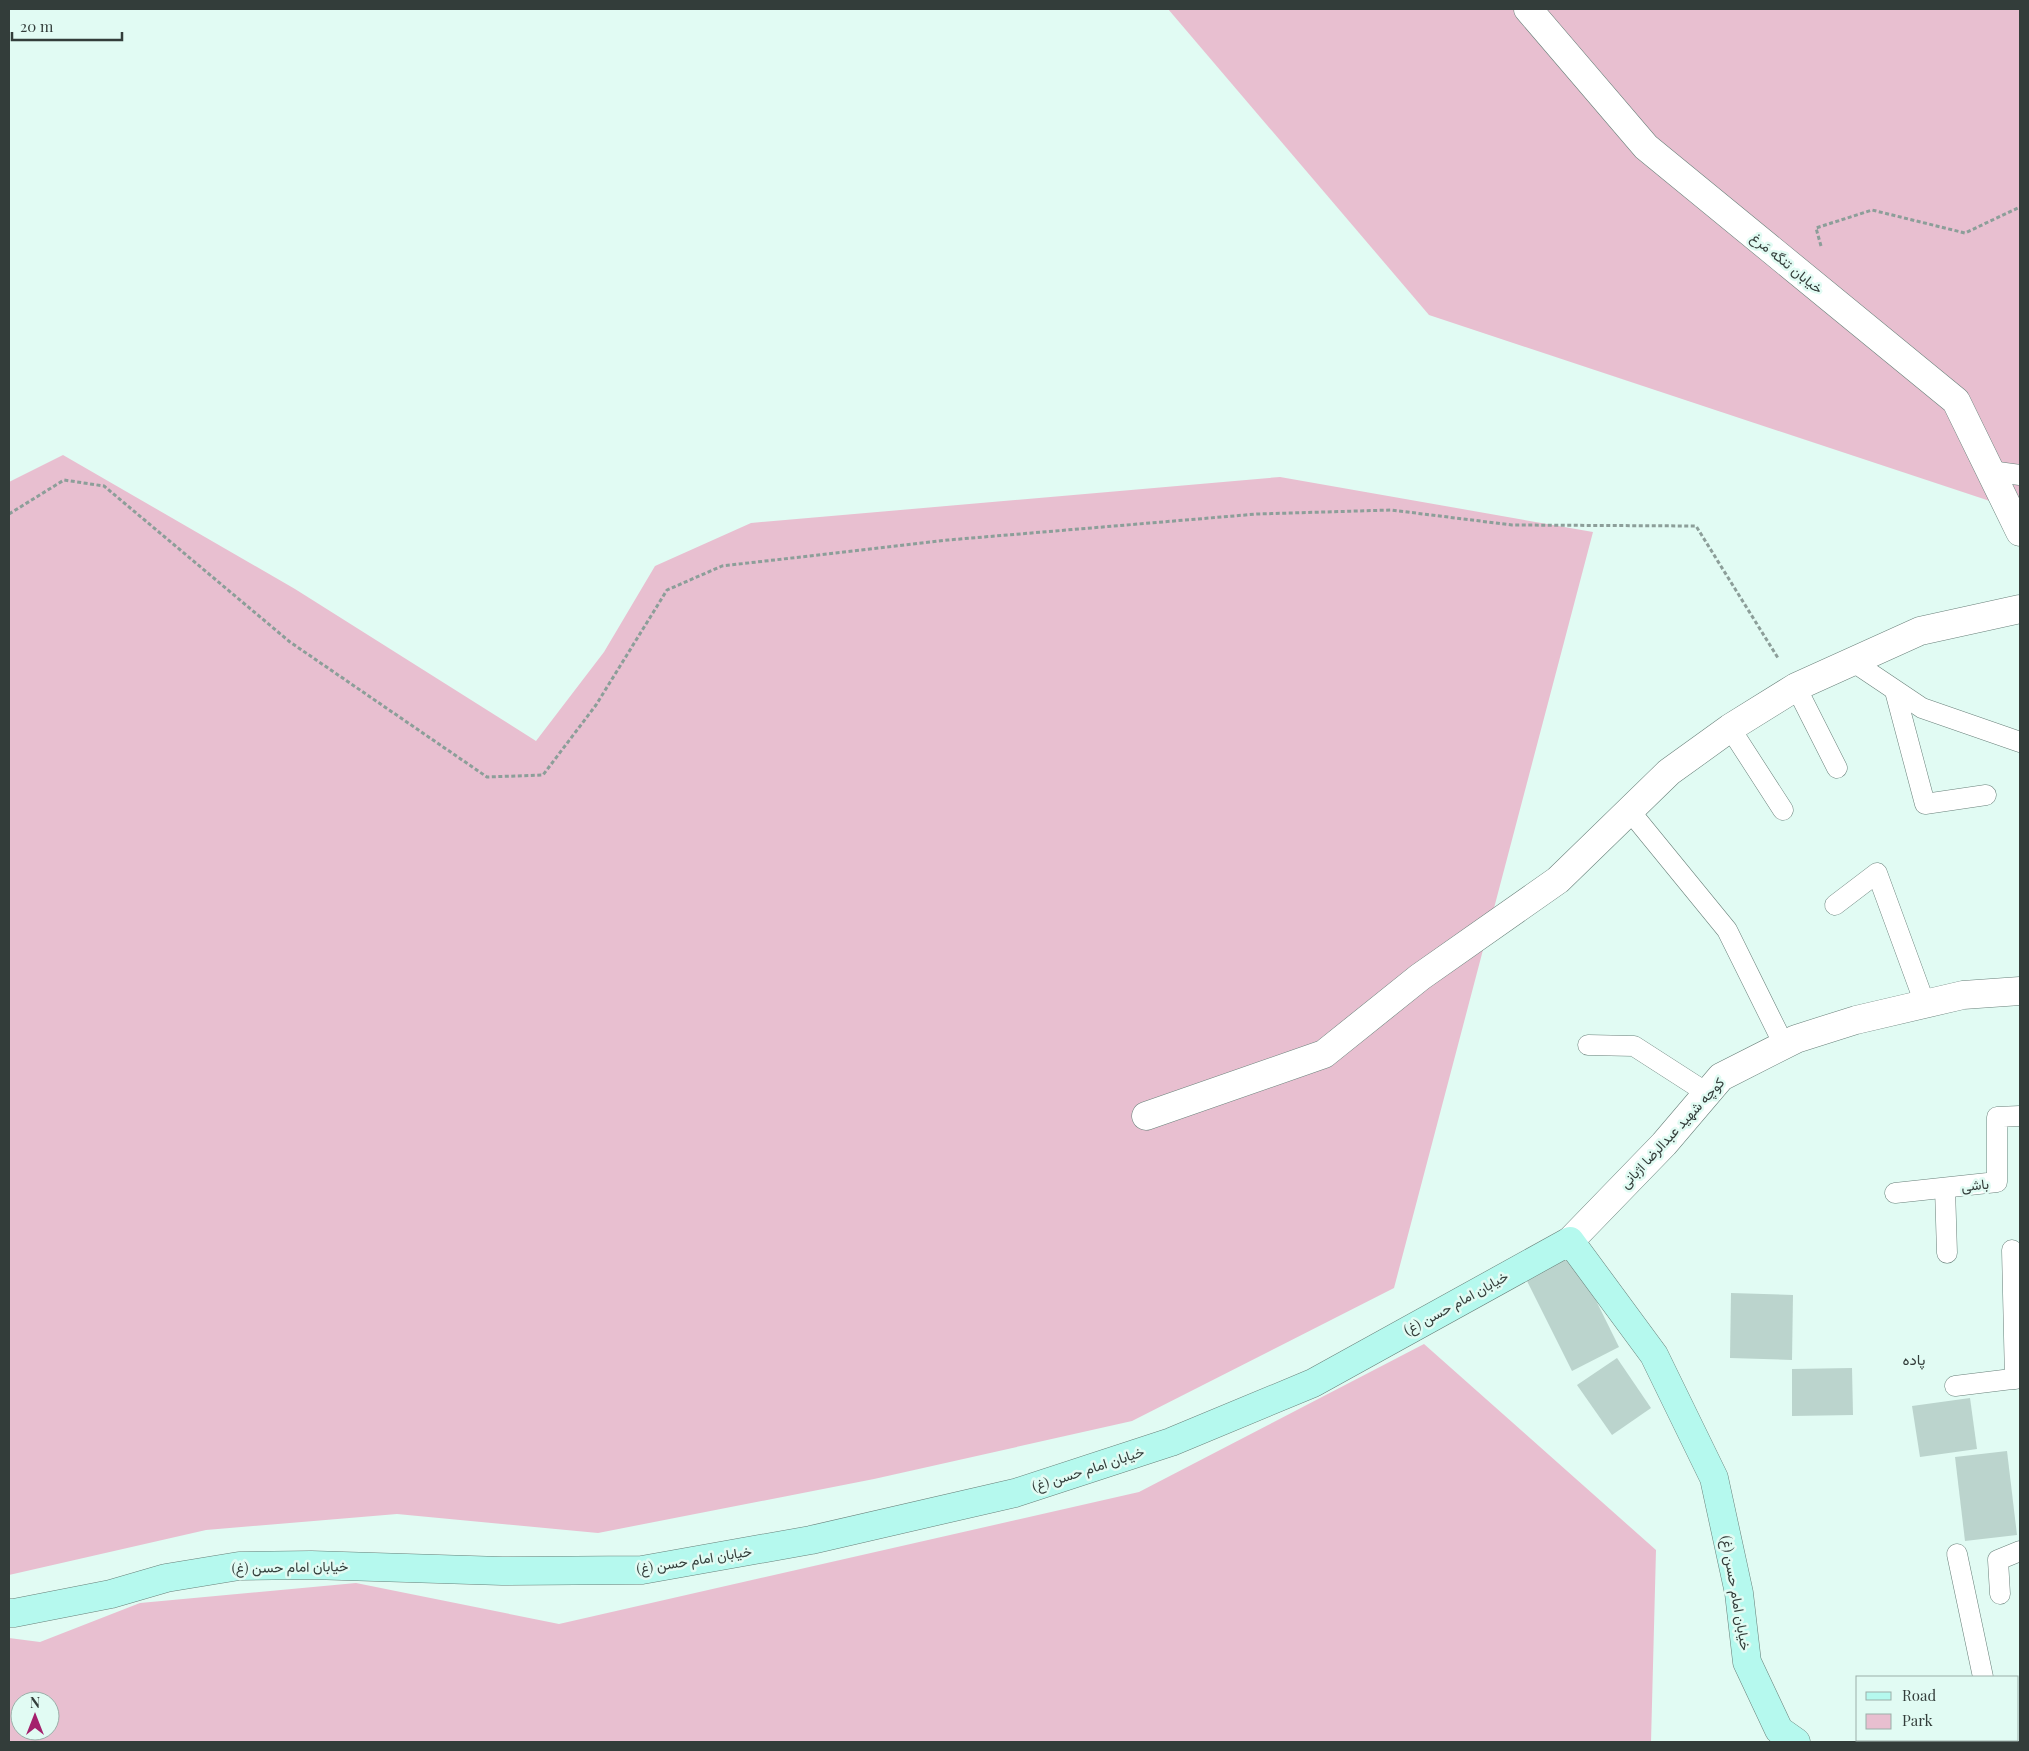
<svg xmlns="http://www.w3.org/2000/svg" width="2029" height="1751" viewBox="0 0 2029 1751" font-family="'Playfair Display',Vazirmatn,serif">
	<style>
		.green { fill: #e8bfd0; fill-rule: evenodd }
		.building { fill: #bbd4cd }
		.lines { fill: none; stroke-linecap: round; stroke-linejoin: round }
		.service-casing { stroke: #69807a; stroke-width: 21 }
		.minor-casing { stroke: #69807a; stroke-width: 29 }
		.secondary-casing { stroke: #69807a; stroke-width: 29 }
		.path { stroke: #8c9e99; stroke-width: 3; stroke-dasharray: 4 2.5; stroke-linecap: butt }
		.service { stroke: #fff; stroke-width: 20 }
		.minor { stroke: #fff; stroke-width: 28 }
		.secondary { stroke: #b5f9ee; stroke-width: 28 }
		.labels { text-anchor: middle; stroke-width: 5; stroke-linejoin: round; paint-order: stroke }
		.street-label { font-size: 14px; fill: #333d3a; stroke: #e1fbf3 }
		.neighbourhood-label { font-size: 15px; fill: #333d3a; stroke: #e1fbf3 }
	</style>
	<rect width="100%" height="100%" fill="#e1fbf3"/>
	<g class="green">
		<polygon points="1168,9 2020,9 2020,511 1429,315"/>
		<polygon points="63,455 295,589 536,741 604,652 655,566 751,523 1280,477 1593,532 1394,1288 1132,1421 874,1479 598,1533 397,1514 206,1530 9,1575 9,482"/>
		<path d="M1424 1344 1656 1550 1651 1742H9V1638L40 1642 140 1603 356 1583 559 1624 1139 1492ZM20 1701H50V1731H20Z"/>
	</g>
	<g class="building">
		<polygon points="1572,1252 1619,1347 1572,1371 1524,1275"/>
		<polygon points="1731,1293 1793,1295 1792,1360 1730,1358"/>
		<polygon points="1617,1358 1651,1408 1612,1435 1577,1385"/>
		<polygon points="1852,1368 1853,1415 1792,1416 1792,1369"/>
		<polygon points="1970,1398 1977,1449 1920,1457 1912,1406"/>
		<polygon points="2007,1451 2017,1535 1965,1541 1955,1457"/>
	</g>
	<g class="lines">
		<g class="service-casing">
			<g id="service">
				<polyline points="1990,471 2020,475"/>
				<polyline points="1852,661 1922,708 2020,742"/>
				<polyline points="1796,687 1837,768"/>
				<polyline points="1895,691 1925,804 1986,795"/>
				<polyline points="1730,728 1783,810"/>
				<polyline points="1629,810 1727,930 1784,1045"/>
				<polyline points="1835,905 1877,873 1925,1004"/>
				<polyline points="1588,1045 1634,1046 1707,1093"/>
				<polyline points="1945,1188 1947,1253"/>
				<polyline points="1895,1193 1997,1182 1997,1117 2020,1116"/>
				<polyline points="2012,1250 2015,1379"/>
				<polyline points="1955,1386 2020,1378"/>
				<polyline points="1957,1554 1983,1677"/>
				<polyline points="2000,1594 1998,1560 2020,1551"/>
				<polyline points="1930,1742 1930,1740"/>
			</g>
		</g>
		<g class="minor-casing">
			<g id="minor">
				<polyline points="1528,9 1646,147 1956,401 2020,532"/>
				<polyline points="1146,1116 1324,1054 1420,977 1558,880 1669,772 1730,728 1796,687 1920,631 2020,609"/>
				<polyline points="1570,1241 1664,1144 1721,1077 1796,1039 1856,1020 1963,995 2020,991"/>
			</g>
		</g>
		<g class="secondary-casing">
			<polyline id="secondary" points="9,1613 14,1613 111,1594 166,1578 239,1566 311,1565 502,1571 642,1570 811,1540 1015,1493 1171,1442 1313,1383 1570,1241 1654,1355 1714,1478 1739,1593 1747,1662 1779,1730 1796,1742"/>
		</g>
		<g class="path">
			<polyline points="1821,246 1816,228 1872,210 1965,233 2020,207"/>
			<polyline points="9,514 64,480 104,486 290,642 487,777 543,775 596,705 667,590 722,566 948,540 1257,514 1391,510 1512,525 1696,526 1778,658"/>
		</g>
		<use href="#service" class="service"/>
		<use href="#minor" class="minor"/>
		<use href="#secondary" class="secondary"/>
	</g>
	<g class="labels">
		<g class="street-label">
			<text transform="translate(1787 263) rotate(39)" y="5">خیابان تنگه مَرغ</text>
			<text transform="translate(1672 1133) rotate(-47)" y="5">کوچه شهید عبدالرضا اژبانی</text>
			<text transform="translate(1975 1185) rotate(-6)" y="5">باشی</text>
			<text transform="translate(1456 1303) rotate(-29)" y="5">خیابان امام حسن (غ)</text>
			<text transform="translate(1088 1469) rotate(-18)" y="5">خیابان امام حسن (غ)</text>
			<text transform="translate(694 1560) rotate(-9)" y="5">خیابان امام حسن (غ)</text>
			<text transform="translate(290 1567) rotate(-1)" y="5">خیابان امام حسن (غ)</text>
			<text transform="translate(1736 1593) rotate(80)" y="5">خیابان امام حسن (غ)</text>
		</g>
		<g class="neighbourhood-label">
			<text x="1914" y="1365">پاده</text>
		</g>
	</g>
	<rect width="2029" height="1751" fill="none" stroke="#333d3a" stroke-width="20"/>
	<rect x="1856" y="1676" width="162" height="65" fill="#e1fbf3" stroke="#9bafa9"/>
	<rect x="1866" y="1692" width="25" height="8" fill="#b5f9ee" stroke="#9bafa9"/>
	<text x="1902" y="1701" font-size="15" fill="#333d3a">Road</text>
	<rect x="1866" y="1714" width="25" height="15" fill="#e8bfd0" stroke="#9bafa9"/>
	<text x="1902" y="1726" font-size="15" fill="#333d3a">Park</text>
	<g transform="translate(35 1716)"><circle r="24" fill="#e1fbf3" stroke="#9bafa9"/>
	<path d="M0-4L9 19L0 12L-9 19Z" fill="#a4206c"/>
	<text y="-8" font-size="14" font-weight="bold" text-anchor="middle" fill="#333d3a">N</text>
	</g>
	<path d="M12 32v8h110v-8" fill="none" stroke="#333d3a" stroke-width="2.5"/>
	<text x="20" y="32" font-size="15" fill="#333d3a" stroke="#e1fbf3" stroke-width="4" paint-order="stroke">20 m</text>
</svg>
